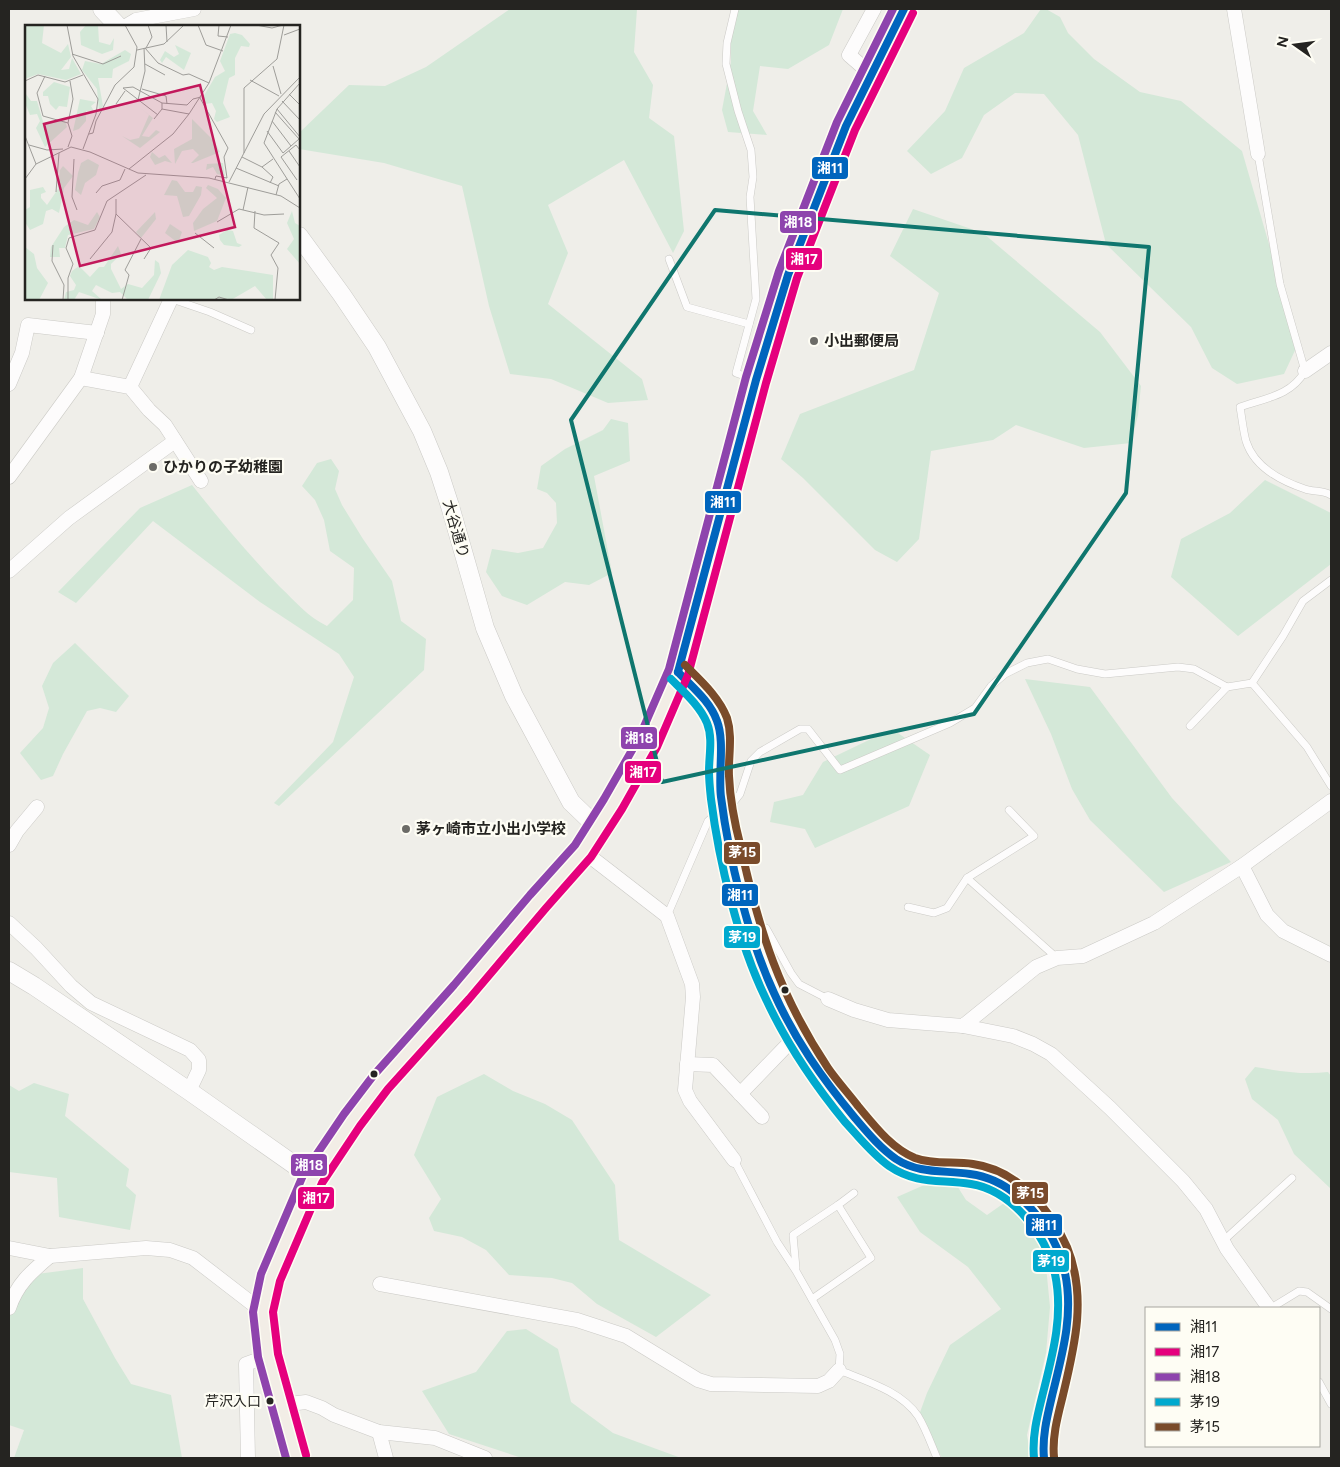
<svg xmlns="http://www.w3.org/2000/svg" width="1340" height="1467" viewBox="0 0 1340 1467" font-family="Figtree,'Noto Sans JP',sans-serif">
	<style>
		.green { fill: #d4e8d8 }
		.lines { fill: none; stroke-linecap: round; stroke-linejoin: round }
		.service-casing { stroke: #cbcac6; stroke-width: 8 }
		.minor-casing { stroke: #cbcac6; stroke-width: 15 }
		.tertiary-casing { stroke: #cbcac6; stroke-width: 19 }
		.secondary-casing { stroke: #cbcac6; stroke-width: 21 }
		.primary-casing { stroke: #cac9c6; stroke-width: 24 }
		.service { stroke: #fdfcfc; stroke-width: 7 }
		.minor { stroke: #fdfcfc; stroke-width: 14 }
		.tertiary { stroke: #fdfcfc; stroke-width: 18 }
		.secondary { stroke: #fdfcfc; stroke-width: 20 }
		.primary { stroke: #f2ede6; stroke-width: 22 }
		.bus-1-casing { stroke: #fefdf4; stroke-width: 11 }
		.bus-2-casing { stroke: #fefdf4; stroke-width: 11 }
		.bus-3-casing { stroke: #fefdf4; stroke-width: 11 }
		.bus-4-casing { stroke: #fefdf4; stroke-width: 11 }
		.bus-5-casing { stroke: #fefdf4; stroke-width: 11 }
		.bus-1 { stroke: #0065bd; stroke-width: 8 }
		.bus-2 { stroke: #e5007d; stroke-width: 8 }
		.bus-3 { stroke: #8e44ad; stroke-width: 8 }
		.bus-4 { stroke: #00a9ce; stroke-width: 8 }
		.bus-5 { stroke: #7a4b2a; stroke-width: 8 }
		.marked { fill: none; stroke: #0f766e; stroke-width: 4; stroke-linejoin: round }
		.poi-dot { fill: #6c6b67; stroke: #fefdf4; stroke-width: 2 }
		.bus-dot { fill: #252421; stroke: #fefdf4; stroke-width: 2 }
		.labels { text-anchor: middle; stroke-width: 4.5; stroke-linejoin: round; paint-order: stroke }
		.bus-label { font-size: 14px; fill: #252421; stroke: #fefdf4; text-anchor: end }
		.poi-label { font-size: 15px; font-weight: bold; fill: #252421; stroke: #fefdf4; text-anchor: start }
		.street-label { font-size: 15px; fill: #252421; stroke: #fefdf4 }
		.inset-road { fill: none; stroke: #9e9d99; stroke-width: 1 }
		.view { fill: #c2185b; fill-opacity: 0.15; stroke: #c2185b; stroke-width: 2.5 }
		.inset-edge { fill: none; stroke: #252421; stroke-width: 2.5 }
		.line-badge { stroke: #fefdf4; stroke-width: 2 }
		.badge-label { font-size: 14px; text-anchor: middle; font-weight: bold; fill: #fff }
	</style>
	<rect width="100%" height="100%" fill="#efeee9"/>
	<g class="green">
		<polygon points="510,9 637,9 634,52 653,85 649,118 674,136 684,231 673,253 624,160 548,205 568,253 548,304 642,379 648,400 608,403 551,379 510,374 489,306 462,186 384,163 299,149 299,133 349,85 385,86 426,67"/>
		<polygon points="738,9 843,9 829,45 788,69 760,66 753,111 767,135 728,132 722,110 731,62 731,35"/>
		<polygon points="1041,9 1046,9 1060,17 1068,33 1094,59 1140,92 1181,101 1242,151 1298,344 1284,374 1237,384 1212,368 1191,327 1106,244 1078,135 1044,94 1015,93 984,115 962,158 931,174 907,151 945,111 964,68 1024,33"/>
		<polygon points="913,209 983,233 1100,332 1141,386 1138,415 1131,443 1084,448 1016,425 993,440 931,451 919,539 897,562 875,550 803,478 781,459 800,414 914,370 939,293 890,256"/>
		<polygon points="611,419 628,423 630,461 594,476 612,573 589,585 565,582 527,605 502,596 486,572 492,549 518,553 543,548 557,523 556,503 547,493 537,489 541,466 565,449 603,430"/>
		<path d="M331 459 339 471 335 489 342 505 363 539 392 581 401 621 426 639 424 670 279 806 274 803 333 742 354 677 339 654 260 602 153 521 76 603 58 592 140 508 192 485C220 520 249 555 280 587 296 602 308 617 327 626L353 600 354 568 330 551 324 520 315 500 302 486 317 463Z"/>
		<polygon points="1265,480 1331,513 1331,564 1238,636 1171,577 1181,539 1230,513"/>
		<polygon points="75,643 129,696 116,712 100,708 87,711 63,754 53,776 41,780 20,753 43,728 49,708 42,686 53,663"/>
		<polygon points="1025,679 1090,687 1172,798 1231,862 1164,892 1090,820 1072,789 1051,734"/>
		<polygon points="892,729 930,755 909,806 815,848 805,829 770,822 774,802 803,795 823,762"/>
		<path d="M1255 1067C1280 1071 1303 1075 1328 1072L1331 1076V1189L1294 1154 1278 1120 1252 1099 1245 1079Z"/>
		<polygon points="484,1074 513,1091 545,1104 572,1120 615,1185 619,1240 711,1295 656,1337 597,1304 572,1283 552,1278 509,1275 486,1250 462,1237 434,1231 429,1218 441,1199 414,1155 437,1097"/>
		<polygon points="34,1083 69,1094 65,1116 129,1169 126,1186 136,1195 130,1230 59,1217 57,1178 9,1172 9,1085 19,1091"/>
		<polygon points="954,1181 966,1200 987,1215 1007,1201 1032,1229 1045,1256 1050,1307 1046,1353 1027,1435 1031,1458 942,1458 919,1415 927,1393 950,1345 1001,1309 968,1267 920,1232 897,1197 922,1186"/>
		<polygon points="83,1268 83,1299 115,1358 131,1384 171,1395 182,1458 14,1458 24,1430 9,1425 9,1303 22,1276"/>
		<polygon points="526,1329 558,1349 571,1402 613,1433 681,1458 522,1458 449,1434 422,1391 476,1372 507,1331"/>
	</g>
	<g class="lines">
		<g class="service-casing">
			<g id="service">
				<polyline points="735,9 727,43 726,64 738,111 751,150 753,177 750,197 756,299 736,373 753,379"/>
				<path d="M1258 154 1280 284 1305 371C1291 396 1265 398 1240 407 1242 418 1243 430 1246 441 1254 467 1281 481 1305 489 1313 492 1323 490 1331 495"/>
				<polyline points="669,259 687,307 749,324"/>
				<polyline points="172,299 210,312 251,330"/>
				<polyline points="1252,683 1283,636 1303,601 1331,580"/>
				<polyline points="1190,726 1227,687"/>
				<polyline points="967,878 1057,958"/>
				<polyline points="908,907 934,913 947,908 967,878 1034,836 1009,810"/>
				<polyline points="667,916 708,821 722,808 732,804 740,794 751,761 760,752 800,729 808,729 840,770 950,723 975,708 991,686 1005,674 1027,663 1048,659 1077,669 1105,674 1178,667 1194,669 1227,687 1252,683 1307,747 1331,786"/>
				<polyline points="753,924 766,928 791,973 799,984 828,999"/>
				<path d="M734 1160 777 1242 796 1271 835 1340 840 1354 839 1370C866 1381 901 1391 918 1416 926 1429 931 1444 937 1458"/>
				<polyline points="1223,1241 1292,1178"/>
				<polyline points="796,1268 793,1235 838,1205"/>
				<polyline points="812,1299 871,1258 838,1205 854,1193"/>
				<polyline points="1271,1308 1299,1291 1307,1292 1331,1309"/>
				<polyline points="1319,1382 1331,1404"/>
			</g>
		</g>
		<g class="minor-casing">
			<g id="minor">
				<polyline points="1234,9 1258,154"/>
				<polyline points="126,26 136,20 194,9"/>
				<polyline points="872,75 849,55 874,9"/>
				<polyline points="1305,371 1331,353"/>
				<polyline points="81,378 130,387 149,410 165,425 201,481"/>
				<polyline points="9,384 22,353 28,325 97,333"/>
				<polyline points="130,387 171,299"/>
				<polyline points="9,477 81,378 103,314 103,299"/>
				<polyline points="9,571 69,518 175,441"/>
				<polyline points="9,845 17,831 37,807"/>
				<polyline points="583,851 667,916 692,984 693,997 685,1090 690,1101 734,1160"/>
				<polyline points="1242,866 1267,915 1283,931 1331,955"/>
				<polyline points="9,923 36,948 71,986 91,1003 190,1050 199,1060 199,1070 189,1091"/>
				<polyline points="828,999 854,1010 888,1020 963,1026 1036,967 1057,958 1083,956 1154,923 1242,866 1331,801"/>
				<polyline points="963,1026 1013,1036 1033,1044 1051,1054 1110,1108 1183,1181 1206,1209 1227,1249 1269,1308"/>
				<polyline points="687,1064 713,1065 762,1117"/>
				<polyline points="740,1094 796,1036"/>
				<path d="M9 1248 50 1256C31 1272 17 1284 9 1308"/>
				<polyline points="50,1256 146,1248 170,1250 193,1258 263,1312"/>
				<polyline points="380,1284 577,1320 626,1336 698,1380 711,1384 818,1386 829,1381 839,1370"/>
				<polyline points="281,1405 306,1402 322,1408 334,1415 379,1432 435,1438 485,1458"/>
				<polyline points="379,1432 386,1458"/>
				<polyline points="248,1458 246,1364 268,1356"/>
			</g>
		</g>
		<g class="tertiary-casing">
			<g id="tertiary">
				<polyline points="102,9 118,26"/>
				<polyline points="299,236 342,295 377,347 422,431 439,472 450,506 485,628 514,696 571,802 598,828"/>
				<polyline points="9,971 34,986 189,1091 313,1178"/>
			</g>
		</g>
		<g class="secondary-casing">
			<path id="secondary" d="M678 672C692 687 710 702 717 721 724 739 718 760 719 779 721 806 727 833 733 860 742 900 752 941 768 980 782 1013 800 1043 819 1073 827 1085 837 1096 846 1107 866 1130 884 1157 913 1168 931 1174 952 1172 971 1174 1011 1178 1041 1215 1057 1250 1081 1301 1062 1355 1050 1406 1046 1424 1041 1440 1044 1458"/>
		</g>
		<g class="primary-casing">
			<polyline id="primary" points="296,1458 268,1356 263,1312 270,1278 313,1178 352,1120 380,1083 462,992 538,901 583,851 613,804 648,742 678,672 756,380 788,275 846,126 904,9"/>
		</g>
		<use href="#service" class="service"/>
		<use href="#minor" class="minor"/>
		<use href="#tertiary" class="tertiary"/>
		<use href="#secondary" class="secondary"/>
		<use href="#primary" class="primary"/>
		<g class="bus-1-casing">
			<g id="bus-1">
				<path d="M678 672C692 687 710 701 717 721 725 741 718 774 721 797 729 859 748 937 774 993 795 1040 822 1078 855 1118 867 1132 880 1148 896 1159 919 1174 943 1170 970 1174 1017 1180 1055 1228 1065 1273 1074 1315 1062 1355 1052 1396 1047 1417 1042 1437 1044 1458"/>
				<polyline points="678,672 756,380 788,275 846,126 904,9"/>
			</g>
		</g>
		<g class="bus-2-casing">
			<polyline id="bus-2" points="306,1455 278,1354 273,1312 280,1281 322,1183 360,1126 388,1089 469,999 546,908 591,857 622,809 657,747 688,675 766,383 797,278 855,130 913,13"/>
		</g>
		<g class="bus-3-casing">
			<polyline id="bus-3" points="286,1458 258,1357 253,1312 261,1274 304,1173 344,1114 373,1076 454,985 530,895 575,845 604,799 639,738 669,669 746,377 779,271 837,122 893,9"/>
		</g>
		<g class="bus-4-casing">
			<path id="bus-4" d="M671 679C684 692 700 706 707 723 713 738 709 755 709 771 709 780 710 790 711 799 719 862 738 941 765 997 786 1043 813 1083 845 1122 859 1137 872 1154 889 1166 917 1185 940 1179 971 1184 1013 1191 1046 1235 1055 1274 1064 1316 1052 1357 1042 1397 1037 1417 1032 1437 1034 1458"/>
		</g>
		<g class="bus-5-casing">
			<path id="bus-5" d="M685 665C701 681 719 697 727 718 733 737 728 757 729 776 730 800 735 825 741 848 759 931 780 996 828 1068 837 1081 848 1093 858 1106 874 1125 891 1148 915 1158 933 1165 954 1161 973 1164 1017 1170 1050 1208 1067 1247 1087 1296 1075 1345 1063 1395 1058 1415 1052 1436 1054 1457"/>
		</g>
		<use href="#bus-1" class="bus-1"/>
		<use href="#bus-2" class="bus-2"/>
		<use href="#bus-3" class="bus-3"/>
		<use href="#bus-4" class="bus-4"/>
		<use href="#bus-5" class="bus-5"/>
	</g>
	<path class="marked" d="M715 210 1149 247 1126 493 974 714 662 782 571 420Z"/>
	<g class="poi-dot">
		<circle cx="814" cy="341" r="5"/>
		<circle cx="153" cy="467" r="5"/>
		<circle cx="406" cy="829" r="5"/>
	</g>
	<g class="bus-dot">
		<circle cx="785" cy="990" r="4.5"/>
		<circle cx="374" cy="1074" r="4.5"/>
		<circle cx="270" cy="1401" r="4.5"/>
	</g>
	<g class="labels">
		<g class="bus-label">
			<text x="261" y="1406">芹沢入口</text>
		</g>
		<g class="poi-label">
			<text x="824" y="346">小出郵便局</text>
			<text x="163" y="472">ひかりの子幼稚園</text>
			<text x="416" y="834">茅ヶ崎市立小出小学校</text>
		</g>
		<g class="street-label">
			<text transform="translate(456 529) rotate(74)" y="5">大谷通り</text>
		</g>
	</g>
	<g transform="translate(25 25)">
		<rect width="275" height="275" fill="#efeee9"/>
		<path d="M0 0H19L17 18 36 28 43 19 46 32 36 45 44 44 47 33 56 49 41 55 13 49 0 54ZM61 0H73L74 17 85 20 89 13 88 25 77 29 56 20 55 7ZM210 8 217 10 225 19 224 22 216 21 210 33V50L204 53 198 78 205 92 192 97 189 94 191 86 187 78 180 79 177 74 190 52 200 46 195 36 205 9ZM150 20 166 28 159 45 141 32 137 38 135 35 140 26 149 32 154 29ZM100 25 106 29 104 36 88 44 87 53H73L78 81 74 86 72 64 57 45 60 36 76 39ZM29 57 45 62 42 82 34 81 31 85 25 79 23 71H18V67ZM1 69 6 76H12L19 100 34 94 40 96 42 102 20 122 11 103 15 96 12 89 5 90 0 78ZM55 74 71 77 66 81 69 86H61V96L54 104 48 106ZM114 82 128 93 117 111 124 112 131 105 135 107 115 123 97 111 105 115 114 113 124 90ZM167 94 189 116 195 127 168 138H166L174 130 168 124 157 126 150 139 149 124 167 114ZM127 127 134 133 140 130 147 138 140 136 130 140 125 132ZM63 134 74 140 71 150 60 158 56 170 50 165 53 148 56 138ZM198 138 200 151 192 149 188 142 181 145 182 139ZM38 141 48 151 39 163 34 188 27 184 21 186 18 199 5 205 0 197V185L5 182V165L18 162 21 167 16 169V173L22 180 33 164 35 145ZM147 155 152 156 160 167H168L171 161 177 162 176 170 164 191 158 192 152 171 139 170ZM183 160 193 164 201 173 192 196 169 206 168 198 178 184 192 173 181 163ZM267 186 270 198 275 201V239L262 224 269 214 262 198ZM72 187 75 192 69 204 43 210 40 223H34L35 232H25L26 222 39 202 49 195 63 200ZM130 187 131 194 116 213 111 207ZM145 199 157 207 153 218 140 208ZM202 205 208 206 212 218 217 220 214 222 199 220 195 215 194 210ZM93 221 96 229 86 239V244L96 264 103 259 117 263 129 250 130 235 134 238 136 248 123 275H103L95 267 87 268 71 260 67 266 77 275 54 267 49 275H39L41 267 49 265 51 260 45 251 47 246 54 241 65 252 74 242H79ZM0 222 9 229 12 243 23 258 14 275 0 274ZM163 225 183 232 186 238 184 242 189 245 197 242 248 250V275H242L230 261 206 275H134L147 240Z" fill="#d4e8d8"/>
		<path class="inset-road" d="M42 0 48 31 73 74 71 89 58 124M141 0 142 17M173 0 181 20 198 26M194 0 193 11 203 12M231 0 247 3 258 0M259 10 275 4M120 23 133 38 158 50 164 49 184 58M121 23 127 12 123 0M112 25 139 19 159 0M47 29 78 39 96 31M120 39 140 50M248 41 256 69M20 51 12 68 18 91 43 98 48 74 45 56M225 55 254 71M0 56 13 50 40 57 58 50M275 58 252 84 239 118 275 174M117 64 141 71 142 79M264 69 275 80M175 73 203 123 199 132 202 153 191 151 190 154M113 75 120 46 119 23M257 76 275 95M91 79 100 66M137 84 164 89M252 84 275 112M133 90 98 63 108 62 137 78 162 80 168 74 176 72M129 94 137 84V78M247 96 266 121M242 106 258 128 274 114 250 87M64 109 68 108 71 96 90 60 109 42 112 22 100 0M0 111 11 139M4 120 22 125 38 124M43 122 47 111 43 98M264 126 275 142M219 128V63L252 34 259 0M217 132 237 142 248 134M49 134 47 172 52 185M237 142 248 152 245 158M211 143 254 161M104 144 148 109 164 89 184 58 206 0M0 154 11 139 46 122 65 127 113 148 184 153 256 171 275 183M272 155 256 132 271 120 275 125M204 157 239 89 275 52M31 167 34 128M71 168 77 161 95 155 100 144M251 170 254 159 262 154M91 174V189L126 223 119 234M218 185 223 162M230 186 229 203 254 218 246 230 253 243 250 275M192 197 214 184 239 190 259 189M170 208 189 223M28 220 27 236 39 260 38 275M65 234 87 207 91 189M43 275V253L48 239 41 223 44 213 70 205 82 176 121 150M97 275 104 250 100 245 116 214M189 275 194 272 204 275"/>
		<path class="view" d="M175 60 210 202 55 241 19 99Z"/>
		<rect width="275" height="275" class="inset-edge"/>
	</g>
	<g class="line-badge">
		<rect x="811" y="156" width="38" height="24" rx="5" fill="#0065bd"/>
		<rect x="779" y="210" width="38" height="24" rx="5" fill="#8e44ad"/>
		<rect x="785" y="247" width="38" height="24" rx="5" fill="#e5007d"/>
		<rect x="704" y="490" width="38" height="24" rx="5" fill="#0065bd"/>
		<rect x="620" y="726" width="38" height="24" rx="5" fill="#8e44ad"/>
		<rect x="624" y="760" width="38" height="24" rx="5" fill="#e5007d"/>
		<rect x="723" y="841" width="38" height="24" rx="5" fill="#7a4b2a"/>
		<rect x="721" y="883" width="38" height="24" rx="5" fill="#0065bd"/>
		<rect x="723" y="925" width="38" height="24" rx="5" fill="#00a9ce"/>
		<rect x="290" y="1153" width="38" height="24" rx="5" fill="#8e44ad"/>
		<rect x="1011" y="1181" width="38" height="24" rx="5" fill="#7a4b2a"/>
		<rect x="297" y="1186" width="38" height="24" rx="5" fill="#e5007d"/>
		<rect x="1025" y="1213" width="38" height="24" rx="5" fill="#0065bd"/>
		<rect x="1032" y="1249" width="38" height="24" rx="5" fill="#00a9ce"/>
	</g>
	<g class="badge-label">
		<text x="830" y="173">湘11</text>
		<text x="798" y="227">湘18</text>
		<text x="804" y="264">湘17</text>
		<text x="723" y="507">湘11</text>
		<text x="639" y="743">湘18</text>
		<text x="643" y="777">湘17</text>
		<text x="742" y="857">茅15</text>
		<text x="740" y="900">湘11</text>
		<text x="742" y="942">茅19</text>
		<text x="309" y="1170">湘18</text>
		<text x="1030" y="1198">茅15</text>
		<text x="316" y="1203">湘17</text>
		<text x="1044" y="1230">湘11</text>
		<text x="1051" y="1266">茅19</text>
	</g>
	<rect width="1340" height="1467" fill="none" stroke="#252421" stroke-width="20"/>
	<rect x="1145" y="1307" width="175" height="140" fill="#fefdf4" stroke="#a7a6a0"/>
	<rect x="1155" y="1323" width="25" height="8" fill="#0065bd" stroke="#a7a6a0"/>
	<text x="1190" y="1332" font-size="15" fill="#252421">湘11</text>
	<rect x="1155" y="1348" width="25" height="8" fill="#e5007d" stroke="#a7a6a0"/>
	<text x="1190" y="1357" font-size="15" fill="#252421">湘17</text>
	<rect x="1155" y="1373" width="25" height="8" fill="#8e44ad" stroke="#a7a6a0"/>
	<text x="1190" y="1382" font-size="15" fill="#252421">湘18</text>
	<rect x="1155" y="1398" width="25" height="8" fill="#00a9ce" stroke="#a7a6a0"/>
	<text x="1190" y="1407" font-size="15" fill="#252421">茅19</text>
	<rect x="1155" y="1423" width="25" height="8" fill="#7a4b2a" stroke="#a7a6a0"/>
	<text x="1190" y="1432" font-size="15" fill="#252421">茅15</text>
	<g transform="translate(1295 45) rotate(284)" stroke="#fefdf4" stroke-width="4" paint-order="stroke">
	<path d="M0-4L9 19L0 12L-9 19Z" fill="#252421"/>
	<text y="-8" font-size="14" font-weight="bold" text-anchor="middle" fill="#252421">N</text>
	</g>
</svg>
